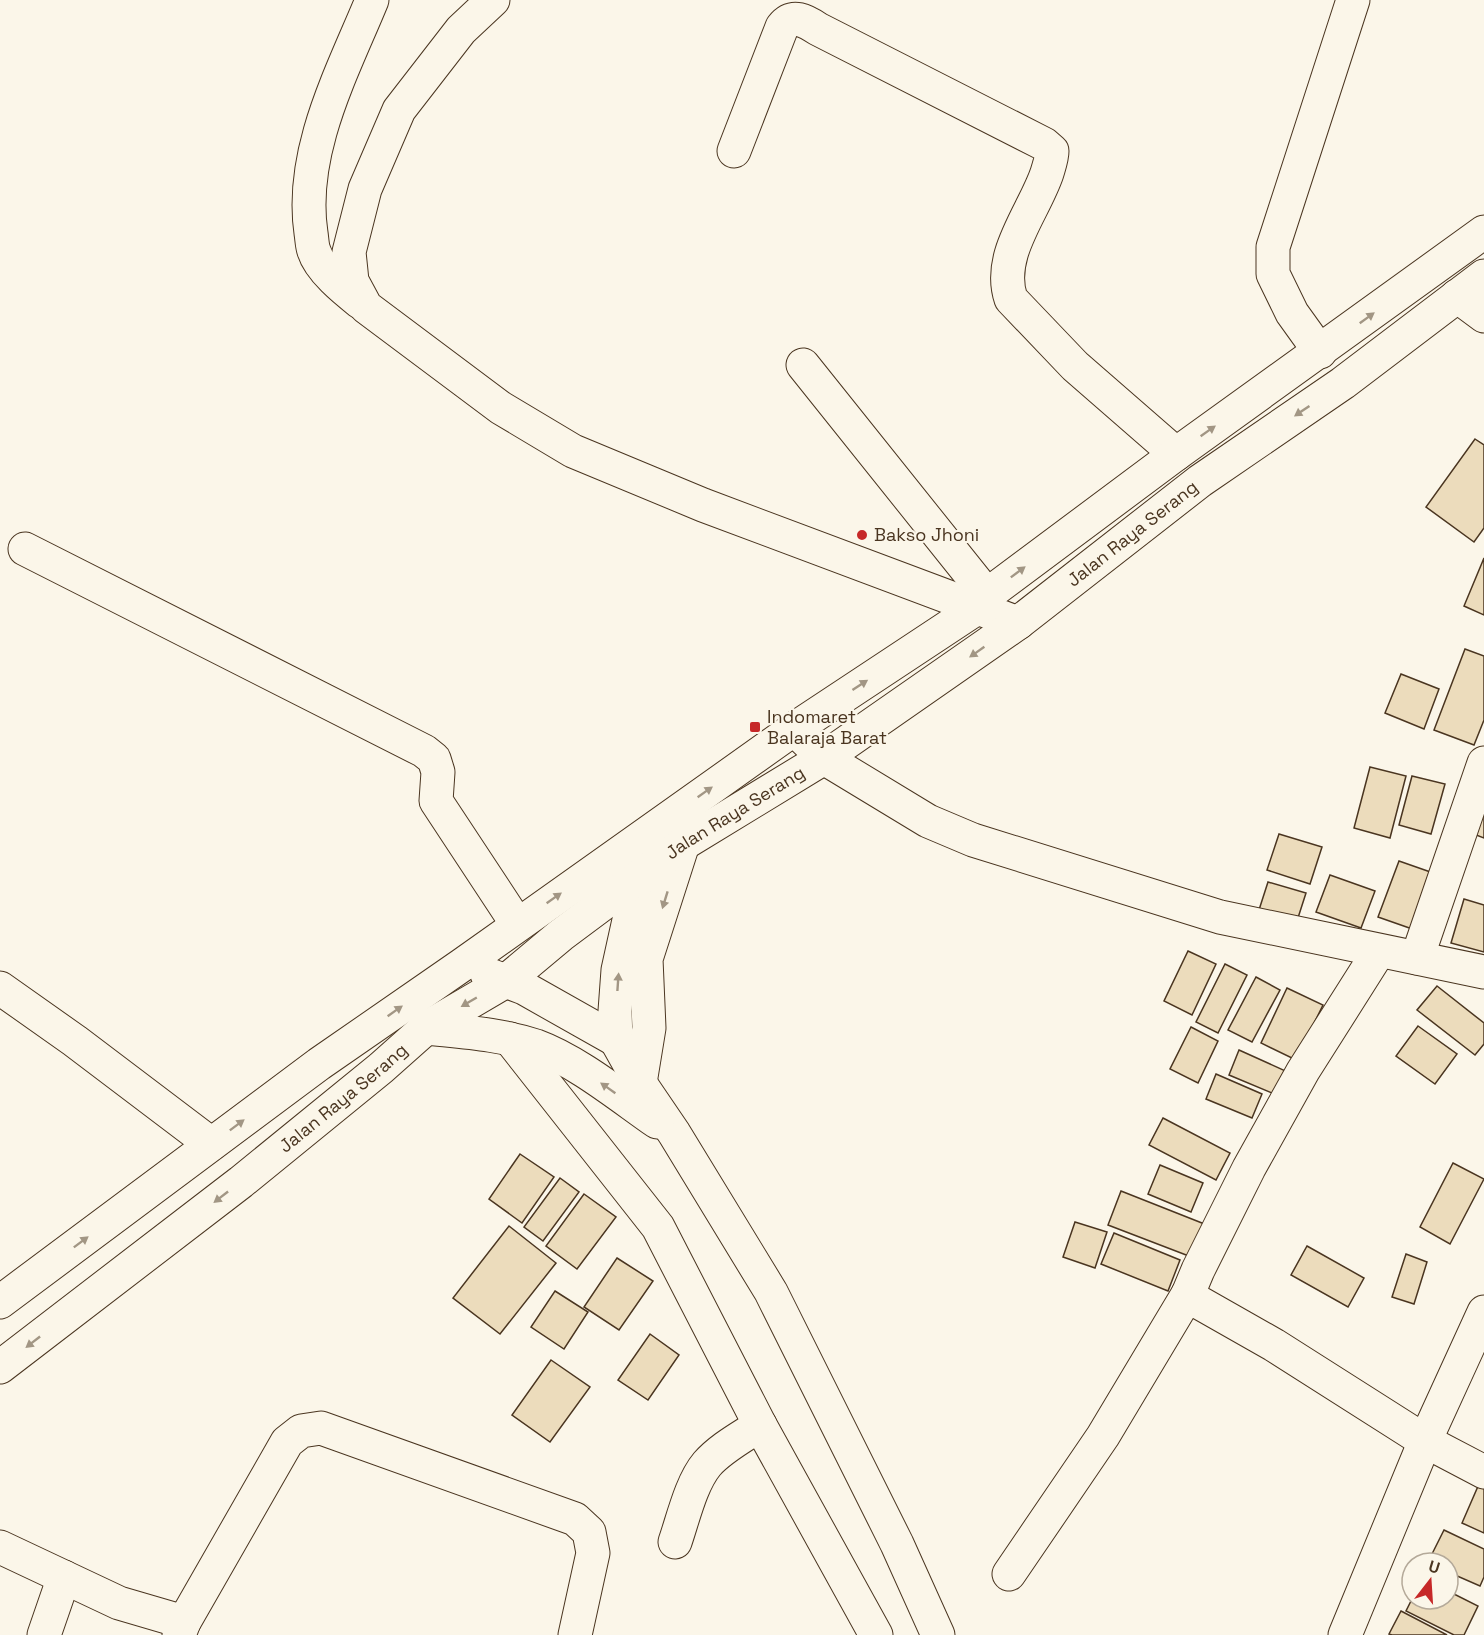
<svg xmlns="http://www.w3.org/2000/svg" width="1484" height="1635" viewBox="0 0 1484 1635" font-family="'Space Grotesk',sans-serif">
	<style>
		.building { fill: #ecdcbc; stroke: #4a3520; stroke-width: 1.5 }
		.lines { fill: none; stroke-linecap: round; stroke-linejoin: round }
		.minor-casing { stroke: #4a3520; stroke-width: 35 }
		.highway-casing { stroke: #4a3520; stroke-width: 35 }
		.minor { stroke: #fbf6e9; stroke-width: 33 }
		.highway { stroke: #fbf6e9; stroke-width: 33 }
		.oneway { fill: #a29684 }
		.poi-dot { fill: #c62828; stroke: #fbf6e9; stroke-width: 2 }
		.labels { text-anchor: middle; stroke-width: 4.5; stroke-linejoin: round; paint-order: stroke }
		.street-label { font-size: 18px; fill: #4a3520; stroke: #fbf6e9 }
		.poi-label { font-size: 18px; fill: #4a3520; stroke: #fbf6e9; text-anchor: start }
	</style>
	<rect width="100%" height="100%" fill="#fbf6e9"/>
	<g class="building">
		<polygon points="1475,439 1484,445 1484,528 1474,542 1426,507"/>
		<polygon points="1484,558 1484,615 1464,606"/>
		<polygon points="1465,649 1484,656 1484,720 1474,745 1434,730"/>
		<polygon points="1401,674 1439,689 1424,729 1385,713"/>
		<polygon points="1370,767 1406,776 1390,838 1354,828"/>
		<polygon points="1412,776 1445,784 1431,834 1399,825"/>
		<polygon points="1484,799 1484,838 1471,833"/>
		<polygon points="1279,834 1322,847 1310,884 1267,870"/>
		<polygon points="1399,861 1439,875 1418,931 1378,917"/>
		<polygon points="1330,875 1375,891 1361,928 1316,912"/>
		<polygon points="1268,882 1306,893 1296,924 1258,913"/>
		<polygon points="1464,899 1484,905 1484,952 1451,943"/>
		<polygon points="1188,951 1216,964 1192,1015 1164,1001"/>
		<polygon points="1225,964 1247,975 1218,1033 1196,1022"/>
		<polygon points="1256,977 1280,990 1252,1042 1228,1030"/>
		<polygon points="1437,986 1484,1023 1484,1044 1475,1055 1417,1010"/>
		<polygon points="1287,988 1323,1005 1296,1060 1261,1043"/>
		<polygon points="1418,1026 1457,1054 1435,1084 1396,1056"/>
		<polygon points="1191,1027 1218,1041 1198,1083 1170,1069"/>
		<polygon points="1239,1050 1290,1073 1279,1096 1229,1075"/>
		<polygon points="1216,1074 1262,1094 1252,1118 1206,1099"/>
		<polygon points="1163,1118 1230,1153 1216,1180 1149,1145"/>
		<polygon points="520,1154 554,1177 522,1223 489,1199"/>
		<polygon points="1453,1163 1484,1179 1450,1244 1420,1227"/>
		<polygon points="1160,1165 1203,1183 1191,1212 1148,1194"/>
		<polygon points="560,1178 579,1192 543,1241 524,1227"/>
		<polygon points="1121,1191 1207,1225 1194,1258 1108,1225"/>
		<polygon points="584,1194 616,1217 577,1269 546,1246"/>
		<polygon points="1075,1222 1107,1232 1095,1268 1063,1257"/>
		<polygon points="509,1226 556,1263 500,1334 453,1298"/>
		<polygon points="1114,1233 1180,1260 1168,1291 1101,1264"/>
		<polygon points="1307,1246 1364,1278 1348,1307 1291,1275"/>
		<polygon points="1406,1254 1427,1262 1414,1304 1392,1297"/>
		<polygon points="617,1258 653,1281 619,1330 584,1307"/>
		<polygon points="555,1291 588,1312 564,1349 531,1327"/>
		<polygon points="650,1334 679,1355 648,1400 618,1380"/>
		<polygon points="551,1360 590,1387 550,1442 512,1415"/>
		<polygon points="1479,1484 1484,1486 1484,1533 1462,1523"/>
		<polygon points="1444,1530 1484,1549 1484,1577 1480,1586 1448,1572 1448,1563 1428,1562"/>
		<polygon points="1448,1591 1478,1606 1464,1635 1454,1635 1406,1611 1412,1599 1448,1599"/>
		<polygon points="1401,1611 1447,1635 1392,1635 1389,1634"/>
	</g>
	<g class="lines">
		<g class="minor-casing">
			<g id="minor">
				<polyline points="493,0 461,30 399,110 365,189 349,252 352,281 366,307 501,408 573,451 703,505 1018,623"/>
				<path d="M734 151 782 27C793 13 806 21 818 29L1044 144 1052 151C1052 158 1049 166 1047 173 1034 212 996 255 1011 299L1075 366 1176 454"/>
				<polyline points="1457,296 1484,316"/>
				<path d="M360 302C345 290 320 270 314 251 312 246 312 239 311 233 299 152 342 73 372 0"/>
				<polyline points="1320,352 1292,313 1273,274 1273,247 1353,0"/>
				<polyline points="803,365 987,595"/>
				<polyline points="25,549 424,751 434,759 438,772 436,801 517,924"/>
				<polyline points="794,729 824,758 928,821 973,840 1220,917 1484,972"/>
				<polyline points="1379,951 1303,1071 1249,1168 1198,1270 1188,1294 1193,1299 1274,1345 1425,1441 1484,1472"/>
				<polyline points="1417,958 1484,763"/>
				<polyline points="0,988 75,1041 211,1144"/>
				<polyline points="510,1039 658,1227 760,1425 876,1635"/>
				<path d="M675 1542C683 1519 691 1483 707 1464 721 1448 742 1437 760 1425"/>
				<polyline points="0,1547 119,1603 184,1622"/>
				<polyline points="1009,1574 1103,1436 1188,1294"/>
				<polyline points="44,1635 64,1577"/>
				<polyline points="179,1635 184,1622 287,1442 301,1431 321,1428 575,1519 589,1532 593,1553 575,1635"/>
				<polyline points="1345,1635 1425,1441 1484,1312"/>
			</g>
		</g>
		<g class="highway-casing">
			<g id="highway">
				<polyline points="640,870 618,970 615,1011 616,1040 640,1083 674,1133 771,1292 897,1544 938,1635"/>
				<polyline points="487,974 524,988 616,1040"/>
				<path d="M426 1028C463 1032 500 1034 536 1046 577 1061 621 1097 657 1122"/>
				<polyline points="640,1083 649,1028 646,959 683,844"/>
				<polyline points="0,1302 319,1064 462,965 794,729 977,608 987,595 1176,454 1484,232"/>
				<path id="s1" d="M0 1367 241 1182 381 1068 426 1028 506 981 561 935 683 844 824 758 1018 623 1200 481 1343 383 1484 276"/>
			</g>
		</g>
		<use href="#minor" class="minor"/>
		<use href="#highway" class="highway"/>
	</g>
	<defs><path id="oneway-solid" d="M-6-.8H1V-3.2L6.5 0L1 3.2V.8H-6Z" transform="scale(1.5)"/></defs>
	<g class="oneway">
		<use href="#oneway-solid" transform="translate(1367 318) rotate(-36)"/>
		<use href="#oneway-solid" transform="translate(1302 411) rotate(146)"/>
		<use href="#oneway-solid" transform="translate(1208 431) rotate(-35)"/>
		<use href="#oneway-solid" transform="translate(1018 572) rotate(-37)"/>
		<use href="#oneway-solid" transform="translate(977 652) rotate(145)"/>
		<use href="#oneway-solid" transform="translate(860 685) rotate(-33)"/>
		<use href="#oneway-solid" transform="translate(705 792) rotate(-35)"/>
		<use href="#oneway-solid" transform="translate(554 898) rotate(-35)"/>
		<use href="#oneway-solid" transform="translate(665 900) rotate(107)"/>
		<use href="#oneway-solid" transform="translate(618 982) rotate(-86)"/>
		<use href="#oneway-solid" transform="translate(469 1002) rotate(150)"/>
		<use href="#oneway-solid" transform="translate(395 1011) rotate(-35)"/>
		<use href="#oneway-solid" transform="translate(608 1088) rotate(-145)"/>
		<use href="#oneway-solid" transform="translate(237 1125) rotate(-37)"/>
		<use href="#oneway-solid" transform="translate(221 1197) rotate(142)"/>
		<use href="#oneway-solid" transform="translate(81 1242) rotate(-37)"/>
		<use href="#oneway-solid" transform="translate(33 1342) rotate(142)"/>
	</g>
	<g class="poi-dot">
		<circle cx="862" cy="535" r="6"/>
		<rect x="749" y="721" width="12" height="12" rx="3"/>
	</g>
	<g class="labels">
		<g class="street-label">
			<text dy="6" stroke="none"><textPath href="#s1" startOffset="1408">Jalan Raya Serang</textPath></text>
			<text dy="6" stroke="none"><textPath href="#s1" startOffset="922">Jalan Raya Serang</textPath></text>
			<text dy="6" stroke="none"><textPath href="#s1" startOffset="436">Jalan Raya Serang</textPath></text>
		</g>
		<g class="poi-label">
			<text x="874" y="541">Bakso Jhoni</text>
			<text x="767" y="723">Indomaret<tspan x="767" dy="21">Balaraja Barat</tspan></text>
		</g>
	</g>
	<g transform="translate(1430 1581) rotate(17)"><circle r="28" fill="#fbf6e9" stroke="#b4a999" stroke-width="1.5"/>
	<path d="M0-4.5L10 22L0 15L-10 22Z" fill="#c62828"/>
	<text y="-9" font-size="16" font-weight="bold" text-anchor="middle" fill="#4a3520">U</text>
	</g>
</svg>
